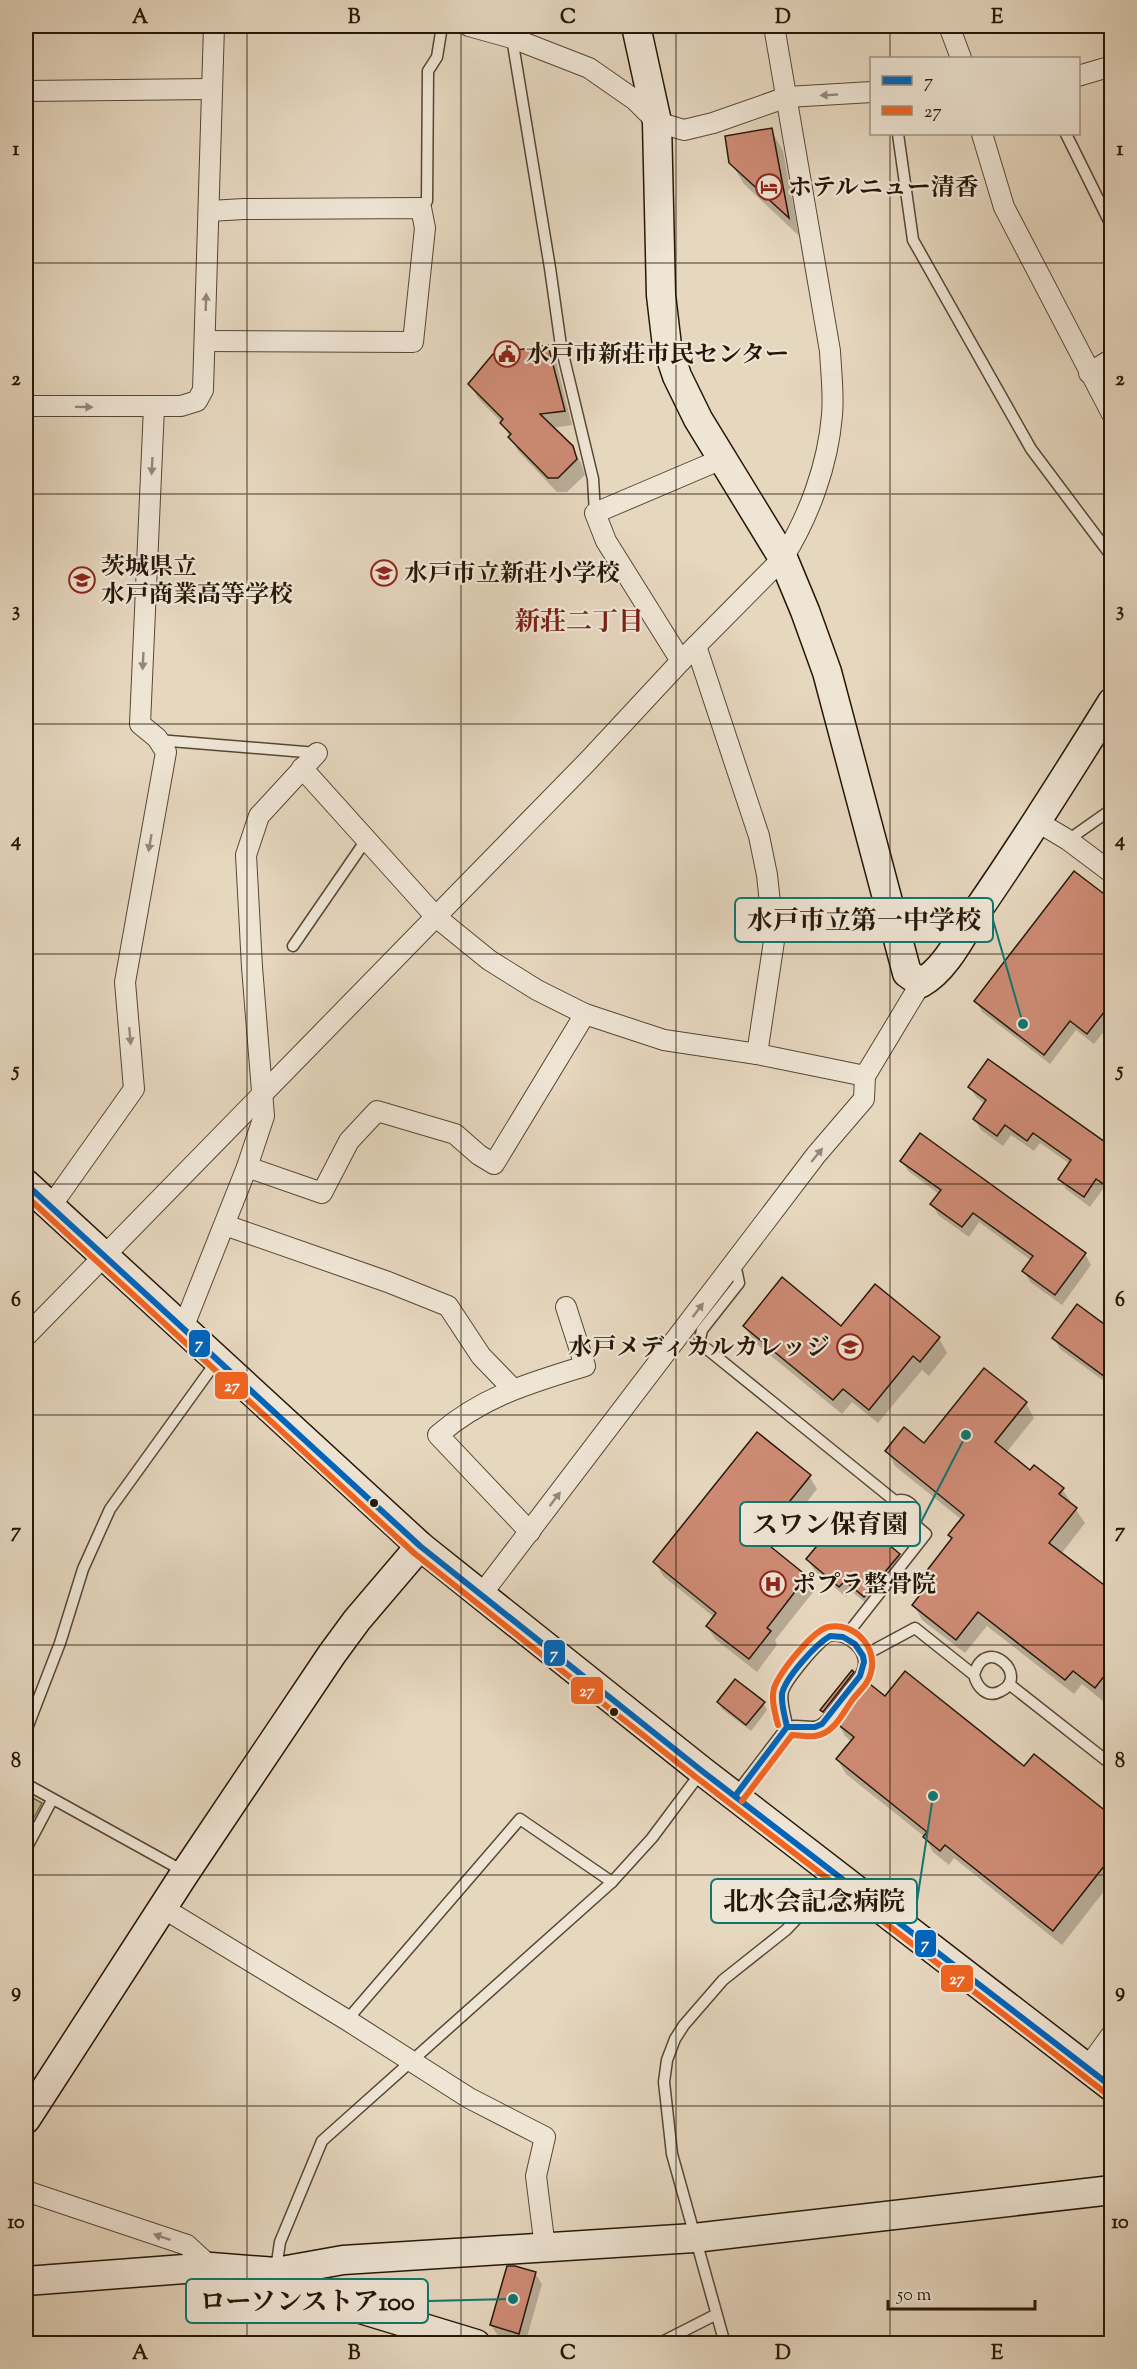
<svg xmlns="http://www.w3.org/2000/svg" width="1137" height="2369" viewBox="0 0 1137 2369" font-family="'Sorts Mill Goudy','Noto Serif JP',serif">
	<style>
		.green { fill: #b7be90; stroke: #6e6a4c; stroke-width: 1.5 }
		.shadow { fill: #0003 }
		.building { fill: #ce8b75; stroke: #261707; stroke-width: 1.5 }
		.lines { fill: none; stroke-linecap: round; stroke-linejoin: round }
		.lane-casing { stroke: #564735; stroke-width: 13 }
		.street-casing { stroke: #564735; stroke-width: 22 }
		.secondary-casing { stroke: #261707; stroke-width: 31 }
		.lane { stroke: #efe5d5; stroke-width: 10 }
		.street { stroke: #efe5d5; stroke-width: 20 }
		.secondary { stroke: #efe5d5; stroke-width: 28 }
		.bus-1-casing { stroke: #efe5d5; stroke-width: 10 }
		.bus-2-casing { stroke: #efe5d5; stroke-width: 10 }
		.bus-1 { stroke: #0065bd; stroke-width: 6 }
		.bus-2 { stroke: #f26522; stroke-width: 6 }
		.oneway { fill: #958878 }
		.grid { fill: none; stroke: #261707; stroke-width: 1.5; stroke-opacity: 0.55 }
		.bus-dot { fill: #261707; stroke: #efe5d5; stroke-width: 2 }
		.labels { text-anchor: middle; stroke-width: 4.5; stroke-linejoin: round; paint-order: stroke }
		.poi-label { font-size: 24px; font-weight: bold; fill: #261707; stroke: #efe5d5; text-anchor: start }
		.neighbourhood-label { font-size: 26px; font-weight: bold; fill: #7a1f14; stroke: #efe5d5 }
		.leader { fill: none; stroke: #0f766e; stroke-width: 2 }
		.callout-dot { fill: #0f766e; stroke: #efe5d5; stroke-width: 2 }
		.callout { fill: #efe5d5; stroke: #0f766e; stroke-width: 2 }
		.callout-label { font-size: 26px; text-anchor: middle; font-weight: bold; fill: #261707 }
		.line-badge { stroke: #efe5d5; stroke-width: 2 }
		.badge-label { font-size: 16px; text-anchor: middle; font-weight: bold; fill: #fff }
		.neatline { fill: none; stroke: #261707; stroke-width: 2 }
		.grid-label { font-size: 20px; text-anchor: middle; font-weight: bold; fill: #261707 }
	</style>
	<rect width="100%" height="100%" fill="#e6d7bf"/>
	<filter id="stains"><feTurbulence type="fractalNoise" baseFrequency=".00333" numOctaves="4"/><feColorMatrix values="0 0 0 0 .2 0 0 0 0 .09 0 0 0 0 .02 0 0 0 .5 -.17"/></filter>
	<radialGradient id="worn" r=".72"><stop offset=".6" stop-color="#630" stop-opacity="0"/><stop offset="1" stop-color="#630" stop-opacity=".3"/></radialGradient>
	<polygon class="green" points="26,1794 42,1803 26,1832"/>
	<g class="shadow">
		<polygon points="771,130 783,151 799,236 744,184 731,162"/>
		<polygon points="547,347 556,362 572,425 552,428 572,447 581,463 585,475 567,492 557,492 518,451 502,423 478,398 470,384"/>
		<polygon points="1112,902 1112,1021 1094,1044 1076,1030 1050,1064 982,1012 976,1001"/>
		<polygon points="970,1087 1112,1149 1112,1195 1103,1189 1090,1207 1066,1189 1059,1179 1070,1164 1040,1143 1034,1151 1011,1135 1003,1146 981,1130 974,1119 985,1104 976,1097"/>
		<polygon points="902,1161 1085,1254 1091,1265 1062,1305 1030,1282 1024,1271 1032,1261 979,1222 969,1237 938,1215 932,1204 939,1194 908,1171"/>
		<polygon points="875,1286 939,1338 947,1353 929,1376 922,1370 878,1423 852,1402 842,1414 753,1341 745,1326 841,1328"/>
		<polygon points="1112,1332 1112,1387 1060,1349 1054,1338"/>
		<polygon points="984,1370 1026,1403 1034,1418 1006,1453 1030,1472 1062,1489 1085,1523 1061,1554 1112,1594 1112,1691 1104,1702 1082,1684 1074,1694 987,1626 965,1653 922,1620 914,1605 929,1586 924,1577 953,1540 950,1536 962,1520 895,1466 887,1451 925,1445"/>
		<polygon points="809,1476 817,1489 770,1548 806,1577 814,1591 775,1640 777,1645 757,1672 715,1639 707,1626 714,1617 663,1576 655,1562"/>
		<polygon points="899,1555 905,1566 871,1607 851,1591 846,1597 814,1570 808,1559"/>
		<polygon points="852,1672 862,1689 1025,1768 1112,1817 1112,1881 1062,1945 954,1858 949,1865 933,1852 925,1837 846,1774 837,1759 852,1742 845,1736 836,1720 832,1726 830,1724 821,1710"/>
		<polygon points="718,1702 763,1703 767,1710 751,1731 722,1709"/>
		<polygon points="535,2273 542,2284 525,2344 498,2336 491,2325"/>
	</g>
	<g class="building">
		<polygon points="772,128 789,218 729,163 725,136"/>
		<polygon points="548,345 565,411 540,414 573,446 577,459 558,478 548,478 508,437 511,434 500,423 503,419 468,384 493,354"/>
		<polygon points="1074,871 1112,900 1112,1002 1087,1034 1070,1021 1044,1055 974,1001"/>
		<polygon points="988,1059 1112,1147 1112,1190 1096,1179 1084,1197 1058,1179 1071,1160 1033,1133 1027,1141 1005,1125 997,1136 973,1119 986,1100 968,1087"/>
		<polygon points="920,1133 1086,1253 1055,1295 1022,1271 1033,1256 973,1213 962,1227 930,1204 941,1190 900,1161"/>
		<polygon points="782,1277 841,1326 875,1284 940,1337 920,1362 913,1356 869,1410 843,1389 833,1400 743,1326"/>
		<polygon points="1077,1304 1112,1330 1112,1382 1052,1338"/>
		<polygon points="984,1368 1027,1402 995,1442 1030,1470 1034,1465 1064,1488 1059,1494 1077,1508 1049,1543 1112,1591 1112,1666 1095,1688 1073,1671 1065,1680 978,1612 956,1640 912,1605 929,1583 922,1577 952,1538 948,1535 964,1515 885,1451 904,1427 924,1443"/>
		<polygon points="757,1432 811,1475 760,1538 807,1576 767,1628 771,1631 749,1659 706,1626 716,1613 653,1562"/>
		<polygon points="847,1510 900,1554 864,1597 845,1581 839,1587 806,1559"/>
		<polygon points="852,1670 854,1672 823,1712 820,1710"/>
		<polygon points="905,1671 1024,1766 1034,1754 1112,1816 1112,1856 1053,1931 945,1845 940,1851 923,1837 927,1832 836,1759 854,1737 835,1722 853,1696 866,1681 885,1696"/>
		<polygon points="735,1679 765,1702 746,1725 717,1702"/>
		<polygon points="507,2266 515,2266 536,2272 519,2334 490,2325"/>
	</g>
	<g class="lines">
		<g class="lane-casing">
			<g id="lane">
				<polyline points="513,26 512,38 550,268 561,346 593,479 595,513"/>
				<polyline points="898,134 913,240 1031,449 1112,557"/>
				<polyline points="1066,134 1112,227"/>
				<polyline points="421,208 427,201 428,71 437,57 442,26"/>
				<polyline points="158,740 317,753"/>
				<polyline points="1068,840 1112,809"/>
				<polyline points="293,946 366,840"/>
				<polyline points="731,1266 737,1273 739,1283 702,1330 700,1339 702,1345 895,1501"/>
				<circle cx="901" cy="1514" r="14"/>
				<polyline points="845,1637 926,1534 913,1523"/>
				<path d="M863 1656 915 1628 974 1675C977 1687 987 1699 1001 1691 1031 1676 985 1633 974 1675"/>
				<polyline points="1009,1684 1112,1765"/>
				<polyline points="26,1731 60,1643 83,1569 110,1509 216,1362"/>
				<polyline points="26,1784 185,1872"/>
				<path d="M735 1795 787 1727C798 1724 811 1729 818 1726 829 1722 838 1703 845 1695 850 1687 861 1678 863 1669 869 1651 847 1632 830 1636 820 1638 786 1681 783 1691 780 1702 786 1716 787 1727"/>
				<polyline points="26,1849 52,1800"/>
				<polyline points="347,2020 520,1819 612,1882"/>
				<polyline points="276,2269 280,2242 322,2141 612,1882 652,1838 702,1771"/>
				<polyline points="658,2344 715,2315"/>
				<polyline points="725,2344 672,2154 664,2082 667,2060 675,2039 684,2025 723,1980 786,1930 813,1902 832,1871"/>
			</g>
		</g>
		<g class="street-casing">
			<g id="street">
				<polyline points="469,26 512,38 589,68 635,100 657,122 684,130 713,123 787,97 872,92"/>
				<polyline points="949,26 961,58"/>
				<polyline points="1111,26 1112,27"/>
				<polyline points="1078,76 1112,66"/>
				<polyline points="26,91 211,89"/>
				<polyline points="982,134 1004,207 1112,414"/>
				<polyline points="205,341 413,342 425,228 421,208 244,209 210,211"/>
				<polyline points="1089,373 1112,359"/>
				<polyline points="26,406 181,406 197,401 203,390 214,26"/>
				<polyline points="696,646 759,836 767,875 774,941 757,1054"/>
				<polyline points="681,661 606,541 595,513 722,459"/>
				<polyline points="302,768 436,917 489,960 537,990 585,1014 664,1040 757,1054 865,1076"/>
				<polyline points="1038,822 1068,840 1112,873"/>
				<polyline points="247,1167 322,1193 349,1141 377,1111 455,1134 479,1155 494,1164 585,1014"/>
				<polyline points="51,1206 134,1089 125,982 166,752 157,738 140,724 154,407"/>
				<polyline points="225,1225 388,1282 448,1306 481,1356 513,1389"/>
				<polyline points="183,1328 247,1167 264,1116 252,967 246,855 259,816 317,753"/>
				<path d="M26 1336 588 761 681 661 783 558C809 516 828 465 832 415 834 394 831 372 830 351L774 26"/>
				<path d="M530 1532 438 1435C483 1396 530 1383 585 1366L566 1307"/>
				<polyline points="481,1595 816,1155 864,1099 865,1076 921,983"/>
				<polyline points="163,1908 347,2020 469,2098 545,2137 536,2176 545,2248"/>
				<polyline points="1088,2067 1112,2034"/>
				<polyline points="26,2191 187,2245 211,2267"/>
			</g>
		</g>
		<g class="secondary-casing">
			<g id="secondary">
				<path d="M636 26 657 122 661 295 667 346 677 376 698 419 783 558 805 611 827 672 907 973 921 983C946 969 962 935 977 911 1024 843 1068 773 1112 702"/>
				<polyline points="26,1184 420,1546 702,1771 1112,2087"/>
				<polyline points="26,2119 185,1873 332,1654 357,1620 420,1546"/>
				<polyline points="276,2272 331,2300 476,2344"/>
				<polyline points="26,2281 211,2267 276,2272 343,2260 694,2238 1112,2190"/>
			</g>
		</g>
		<use href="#lane" class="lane"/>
		<use href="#street" class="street"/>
		<use href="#secondary" class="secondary"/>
		<g class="bus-1-casing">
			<g id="bus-1">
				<polyline points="26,1184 420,1546 702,1771 1112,2087"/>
				<path d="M830 1636 843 1637 855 1644 863 1656 864 1662 860 1676 822 1724 815 1727H787C785 1716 781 1705 782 1694 785 1678 816 1644 830 1636Z"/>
				<polyline points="735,1796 787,1727"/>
			</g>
		</g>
		<g class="bus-2-casing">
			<g id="bus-2">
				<polyline points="26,1196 414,1553 697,1778 1107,2094"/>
				<path d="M742 1801 792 1735C800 1735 807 1737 815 1736 834 1734 843 1712 853 1699 860 1690 869 1683 871 1672 878 1648 854 1621 828 1627 812 1631 780 1672 774 1688 771 1700 775 1713 778 1725"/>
			</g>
		</g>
		<use href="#bus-1" class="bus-1"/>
		<use href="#bus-2" class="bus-2"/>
	</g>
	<defs><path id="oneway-solid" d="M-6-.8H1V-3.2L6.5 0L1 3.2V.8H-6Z" transform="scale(1.5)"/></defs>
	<g class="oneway">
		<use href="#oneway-solid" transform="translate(829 95) rotate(177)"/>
		<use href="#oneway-solid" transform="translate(206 302) rotate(-88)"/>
		<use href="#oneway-solid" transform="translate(84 407) rotate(1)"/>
		<use href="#oneway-solid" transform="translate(152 466) rotate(93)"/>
		<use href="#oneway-solid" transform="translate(143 661) rotate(93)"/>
		<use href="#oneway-solid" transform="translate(150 843) rotate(100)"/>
		<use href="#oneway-solid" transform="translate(130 1036) rotate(85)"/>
		<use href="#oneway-solid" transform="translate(817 1155) rotate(-51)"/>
		<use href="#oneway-solid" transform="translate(698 1310) rotate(-53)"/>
		<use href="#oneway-solid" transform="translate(555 1499) rotate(-53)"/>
		<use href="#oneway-solid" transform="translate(162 2237) rotate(-161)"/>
	</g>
	<path class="grid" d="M247 26V2344M461 26V2344M676 26V2344M890 26V58M890 134V2344M26 263H1112M26 494H1112M26 724H1112M26 954H1112M26 1184H1112M26 1415H1112M26 1645H1112M26 1875H1112M26 2106H1112"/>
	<defs>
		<g id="hotel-ring" transform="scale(1.35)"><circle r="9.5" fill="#efe5d5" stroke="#8f2418" stroke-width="1.5"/><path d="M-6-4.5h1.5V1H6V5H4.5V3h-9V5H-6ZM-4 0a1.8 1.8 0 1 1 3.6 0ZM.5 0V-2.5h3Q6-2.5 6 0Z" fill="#8f2418"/></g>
		<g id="civic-ring" transform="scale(1.35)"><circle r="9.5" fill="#efe5d5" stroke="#8f2418" stroke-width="1.5"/><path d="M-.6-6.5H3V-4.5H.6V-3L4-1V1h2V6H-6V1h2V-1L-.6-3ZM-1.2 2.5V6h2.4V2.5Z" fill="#8f2418"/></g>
		<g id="school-ring" transform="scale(1.35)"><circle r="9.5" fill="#efe5d5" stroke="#8f2418" stroke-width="1.5"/><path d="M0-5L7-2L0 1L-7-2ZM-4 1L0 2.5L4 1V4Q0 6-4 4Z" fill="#8f2418"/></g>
		<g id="hospital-ring" transform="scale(1.35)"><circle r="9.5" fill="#efe5d5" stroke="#8f2418" stroke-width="1.5"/><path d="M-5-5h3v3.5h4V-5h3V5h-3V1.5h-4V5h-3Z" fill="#8f2418"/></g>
	</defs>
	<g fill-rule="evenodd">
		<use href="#hotel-ring" x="769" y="187"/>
		<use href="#civic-ring" x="507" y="354"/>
		<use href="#school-ring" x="384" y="573"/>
		<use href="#school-ring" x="82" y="580"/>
		<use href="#school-ring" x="850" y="1347"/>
		<use href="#hospital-ring" x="773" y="1584"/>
	</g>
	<g class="bus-dot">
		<circle cx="374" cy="1503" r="5"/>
		<circle cx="614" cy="1712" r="5"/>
	</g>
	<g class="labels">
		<g class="poi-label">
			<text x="788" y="195">ホテルニュー清香</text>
			<text x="526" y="362">水戸市新荘市民センター</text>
			<text x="101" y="574">茨城県立<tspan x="101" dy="28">水戸商業高等学校</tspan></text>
			<text x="404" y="581">水戸市立新荘小学校</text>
			<text x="830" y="1355" text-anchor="end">水戸メディカルカレッジ</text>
			<text x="792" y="1592">ポプラ整骨院</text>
		</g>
		<g class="neighbourhood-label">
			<text x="579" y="630">新荘二丁目</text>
		</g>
	</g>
	<path class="leader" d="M1023 1024L993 920M966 1435L920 1524M933 1796L917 1901M513 2299L428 2301"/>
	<g class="callout-dot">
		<circle cx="1023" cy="1024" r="6"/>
		<circle cx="966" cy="1435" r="6"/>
		<circle cx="933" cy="1796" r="6"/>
		<circle cx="513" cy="2299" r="6"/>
	</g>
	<g class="callout">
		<rect x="735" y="898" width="258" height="44" rx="6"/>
		<rect x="740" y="1502" width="180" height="44" rx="6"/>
		<rect x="711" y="1879" width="206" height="44" rx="6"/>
		<rect x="186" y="2279" width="242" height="44" rx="6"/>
	</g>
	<g class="callout-label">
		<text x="864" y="929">水戸市立第一中学校</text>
		<text x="830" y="1533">スワン保育園</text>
		<text x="814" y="1910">北水会記念病院</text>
		<text x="307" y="2310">ローソンストア100</text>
	</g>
	<g class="line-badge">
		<rect x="188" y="1329" width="23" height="29" rx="6" fill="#0065bd"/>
		<rect x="214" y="1371" width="35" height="29" rx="6" fill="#f26522"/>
		<rect x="543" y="1639" width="23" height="28" rx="6" fill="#0065bd"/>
		<rect x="570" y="1676" width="34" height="29" rx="6" fill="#f26522"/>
		<rect x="914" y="1929" width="23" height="29" rx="6" fill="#0065bd"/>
		<rect x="940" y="1964" width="34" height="29" rx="6" fill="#f26522"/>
	</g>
	<g class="badge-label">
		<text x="199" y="1349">7</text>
		<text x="232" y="1391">27</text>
		<text x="554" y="1659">7</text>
		<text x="587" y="1696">27</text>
		<text x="925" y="1949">7</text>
		<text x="957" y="1984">27</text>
	</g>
	<rect width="1137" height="2369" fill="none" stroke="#e6d7bf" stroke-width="66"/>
	<rect x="870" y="57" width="210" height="78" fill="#efe5d5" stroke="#9f9383" stroke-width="1.5"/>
	<rect x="882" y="76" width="30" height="9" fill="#0065bd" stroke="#9f9383" stroke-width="1.5"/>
	<text x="924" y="87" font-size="18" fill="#261707">7</text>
	<rect x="882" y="106" width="30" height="9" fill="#f26522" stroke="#9f9383" stroke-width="1.5"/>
	<text x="924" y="117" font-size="18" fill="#261707">27</text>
	<path d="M888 2300v9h147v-9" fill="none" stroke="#261707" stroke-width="3"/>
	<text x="897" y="2300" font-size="18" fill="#261707" stroke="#efe5d5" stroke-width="4.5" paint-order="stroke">50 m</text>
	<rect x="33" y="33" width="1071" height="2303" class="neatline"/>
	<g class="grid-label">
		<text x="140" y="23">A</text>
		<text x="354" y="23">B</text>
		<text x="568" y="23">C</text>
		<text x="783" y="23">D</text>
		<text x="997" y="23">E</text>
		<text x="16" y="155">1</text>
		<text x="1120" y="155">1</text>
		<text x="16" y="385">2</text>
		<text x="1120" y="385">2</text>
		<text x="16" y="616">3</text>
		<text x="1120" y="616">3</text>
		<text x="16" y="846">4</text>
		<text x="1120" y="846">4</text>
		<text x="16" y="1076">5</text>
		<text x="1120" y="1076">5</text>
		<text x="16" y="1306">6</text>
		<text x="1120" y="1306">6</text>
		<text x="16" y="1537">7</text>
		<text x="1120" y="1537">7</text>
		<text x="16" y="1767">8</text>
		<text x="1120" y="1767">8</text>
		<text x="16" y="1997">9</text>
		<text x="1120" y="1997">9</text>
		<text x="16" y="2228">10</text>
		<text x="1120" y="2228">10</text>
		<text x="140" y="2359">A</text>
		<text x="354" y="2359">B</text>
		<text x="568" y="2359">C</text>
		<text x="783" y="2359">D</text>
		<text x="997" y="2359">E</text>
	</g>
	<rect width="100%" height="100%" filter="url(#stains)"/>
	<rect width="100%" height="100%" fill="url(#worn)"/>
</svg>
